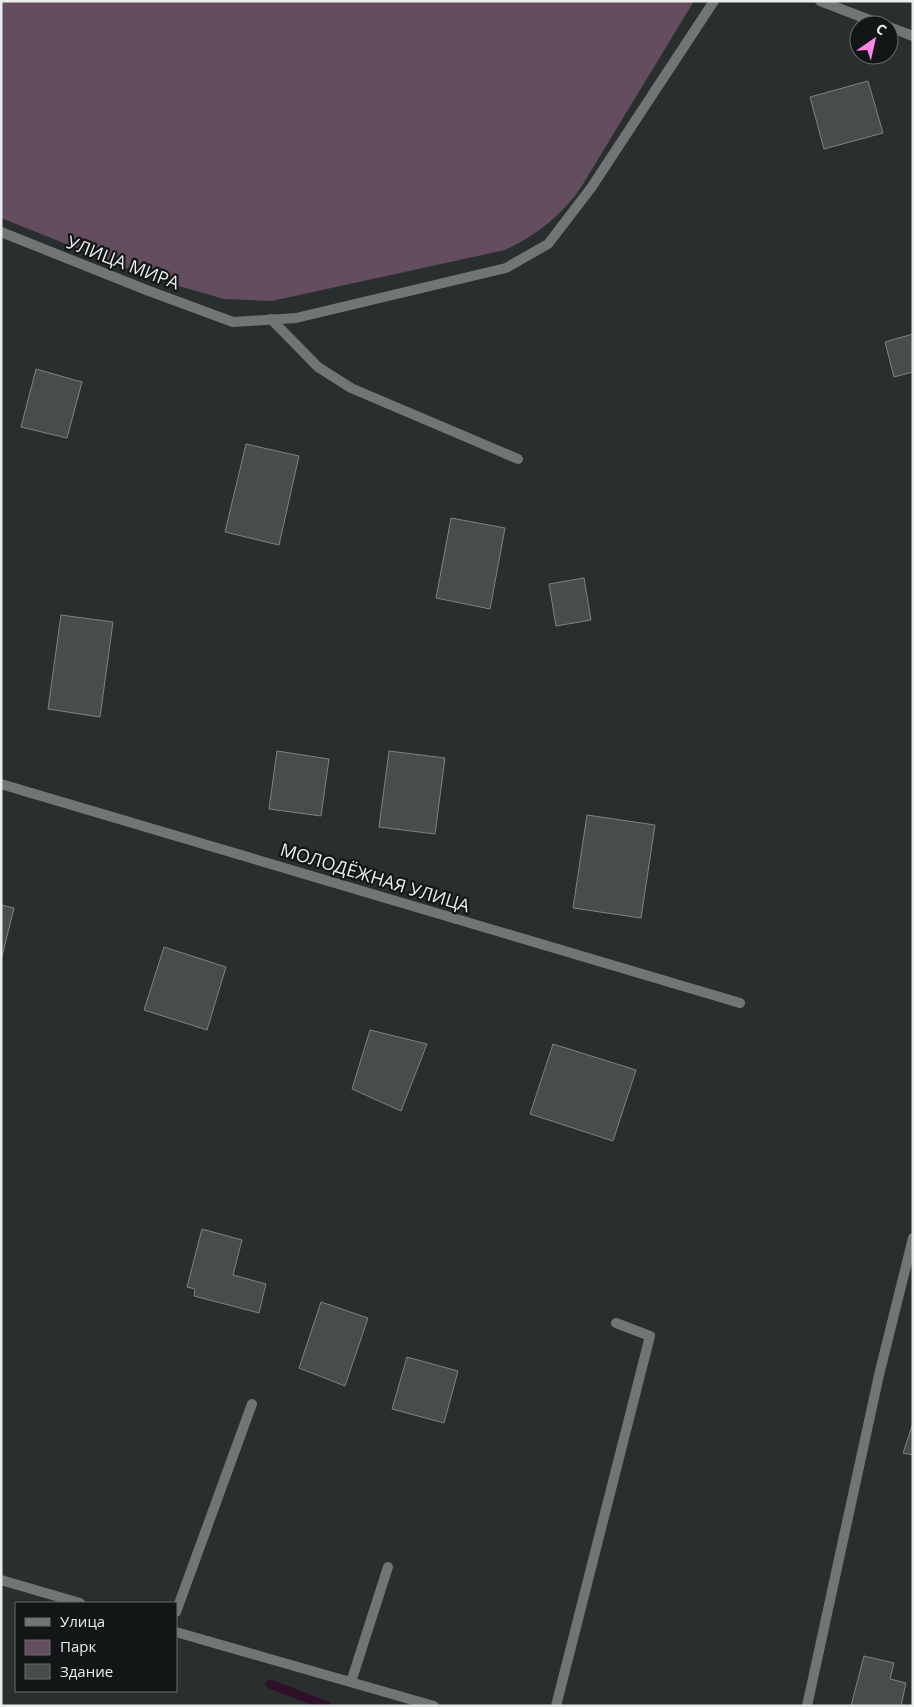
<svg xmlns="http://www.w3.org/2000/svg" width="914" height="1707" viewBox="0 0 914 1707" font-family="'Open Sans',sans-serif">
	<style>
		.green { fill: #634d5e }
		.lines { fill: none; stroke-linecap: round; stroke-linejoin: round }
		.stream { stroke: #2e1129; stroke-width: 9 }
		.building { fill: #474d4c; stroke: #7d8483 }
		.service { stroke: #727575; stroke-width: 10 }
		.minor { stroke: #727575; stroke-width: 10 }
		.labels { text-anchor: middle; stroke-width: 4.5; stroke-linejoin: round; paint-order: stroke }
		.street-label { font-size: 18px; fill: #e9edec; stroke: #131616 }
	</style>
	<rect width="100%" height="100%" fill="#292f2e"/>
	<path class="green" d="M1 1H694L580 189C560 217 535 236 505 250L272 301 224 299 151 278 1 218Z"/>
	<g class="lines">
		<polyline class="stream" points="270,1684 327,1706"/>
	</g>
	<g class="building">
		<polygon points="868,81 883,133 824,149 810,97"/>
		<polygon points="913,334 913,372 894,377 885,342"/>
		<polygon points="36,369 82,382 67,438 21,427"/>
		<polygon points="246,444 299,456 279,545 225,532"/>
		<polygon points="451,518 505,528 490,609 436,598"/>
		<polygon points="584,578 591,620 556,626 549,584"/>
		<polygon points="61,615 113,622 100,717 48,709"/>
		<polygon points="277,751 329,759 321,816 269,809"/>
		<polygon points="389,751 445,758 435,834 379,827"/>
		<polygon points="587,815 655,825 641,918 573,908"/>
		<polygon points="1,905 14,908 1,960"/>
		<polygon points="164,947 226,967 207,1030 144,1010"/>
		<polygon points="370,1030 427,1044 401,1111 352,1089"/>
		<polygon points="553,1044 636,1070 613,1141 530,1114"/>
		<polygon points="202,1229 242,1240 233,1275 266,1284 259,1313 194,1296 195,1289 187,1287"/>
		<polygon points="321,1302 368,1318 345,1386 299,1368"/>
		<polygon points="407,1357 458,1371 444,1423 392,1409"/>
		<polygon points="913,1423 913,1455 903,1453"/>
		<polygon points="864,1656 894,1663 890,1679 906,1683 901,1706 851,1706"/>
	</g>
	<g class="lines">
		<g class="service">
			<polyline points="271,319 318,367 351,388 518,459"/>
			<polyline points="176,1612 252,1404"/>
			<polyline points="351,1682 388,1567"/>
			<polyline points="556,1706 650,1336 616,1323"/>
			<polyline points="807,1706 879,1375 913,1238"/>
		</g>
		<g class="minor">
			<polyline points="820,1 883,25"/>
			<polyline points="889,27 913,36"/>
			<polyline points="1,232 149,291 233,322 296,318 506,268 548,244 591,188 714,1"/>
			<polyline points="1,784 740,1003"/>
			<polyline points="1,1580 80,1603"/>
			<polyline points="176,1632 434,1706"/>
		</g>
	</g>
	<g class="labels">
		<g class="street-label">
			<text transform="translate(123 263) rotate(21)" y="6">УЛИЦА МИРА</text>
			<text transform="translate(375 878) rotate(17)" y="6">МОЛОДЁЖНАЯ УЛИЦА</text>
		</g>
	</g>
	<rect width="914" height="1707" fill="none" stroke="#e9edec" stroke-width="5"/>
	<rect x="15" y="1602" width="162" height="90" fill="#131616" stroke="#696c6c"/>
	<rect x="25" y="1618" width="25" height="8" fill="#727575" stroke="#696c6c"/>
	<text x="60" y="1627" font-size="15" fill="#e9edec">Улица</text>
	<rect x="25" y="1640" width="25" height="15" fill="#634d5e" stroke="#696c6c"/>
	<text x="60" y="1652" font-size="15" fill="#e9edec">Парк</text>
	<rect x="25" y="1664" width="25" height="15" fill="#474d4c" stroke="#696c6c"/>
	<text x="60" y="1677" font-size="15" fill="#e9edec">Здание</text>
	<g transform="translate(874 40) rotate(34)"><circle r="24" fill="#131616" stroke="#696c6c"/>
	<path d="M0-4L9 19L0 12L-9 19Z" fill="#fc86e4"/>
	<text y="-8" font-size="14" font-weight="bold" text-anchor="middle" fill="#e9edec">С</text>
	</g>
</svg>
